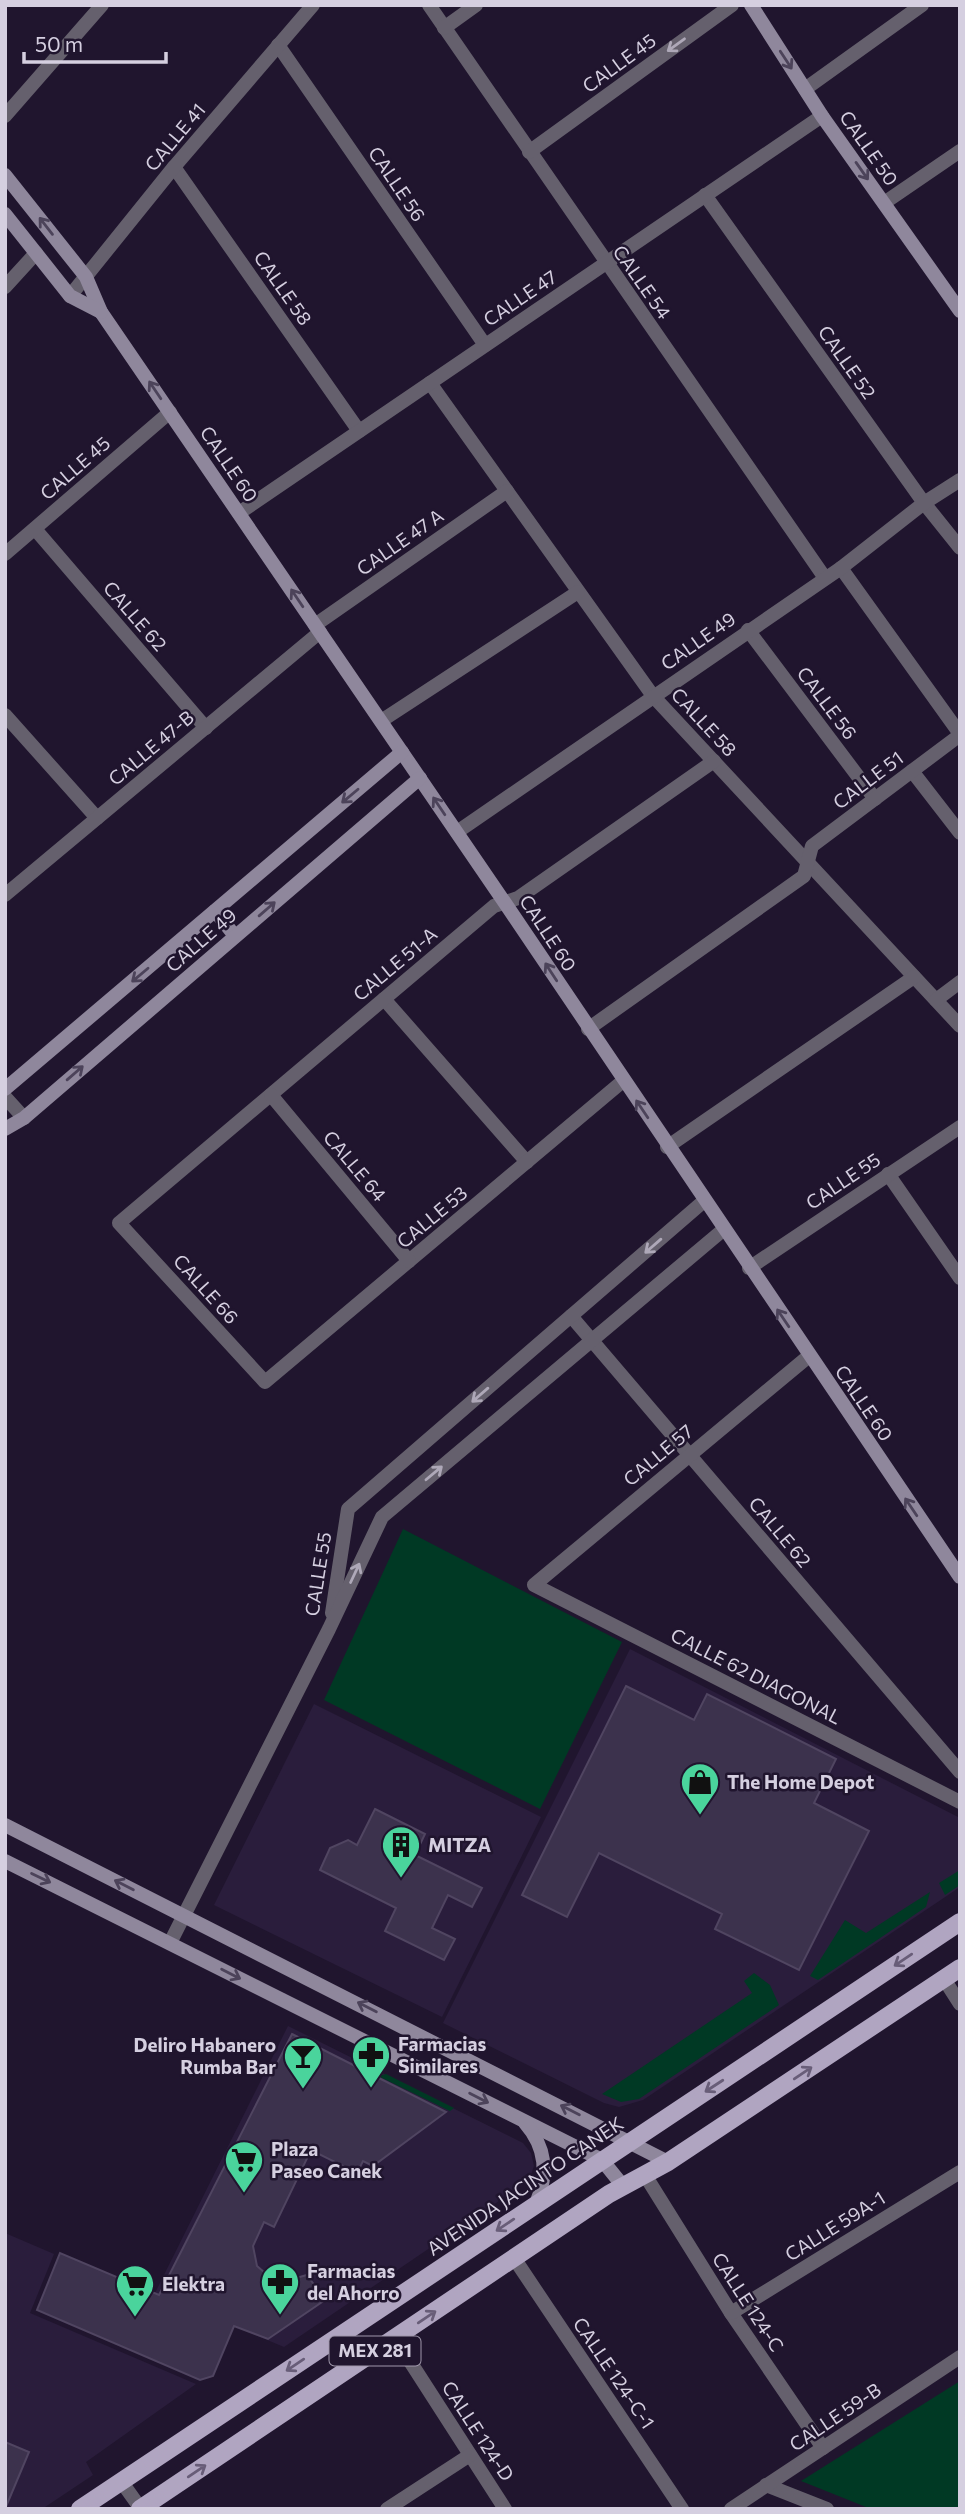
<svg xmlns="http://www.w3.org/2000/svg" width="965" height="2514" viewBox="0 0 965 2514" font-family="Commissioner,sans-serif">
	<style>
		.built { fill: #2a1d3c }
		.green { fill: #003924 }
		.building { fill: #3c324d; stroke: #504561; stroke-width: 2 }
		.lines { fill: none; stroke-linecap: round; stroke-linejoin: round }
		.street { stroke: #65606d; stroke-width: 14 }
		.secondary { stroke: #8f879c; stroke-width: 14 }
		.primary { stroke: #b0a5c1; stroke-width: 18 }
		.oneway { stroke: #aea8b8 }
		.oneway2 { stroke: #4c435a }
		.oneway3 { stroke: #685d78 }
		.labels { text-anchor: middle; stroke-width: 5; stroke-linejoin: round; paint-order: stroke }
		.shield { fill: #20152e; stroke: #9f97ab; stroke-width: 2 }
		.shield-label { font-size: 18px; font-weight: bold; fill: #d5cfe0 }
		.street-label { font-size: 19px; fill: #d5cfe0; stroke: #20152e }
		.poi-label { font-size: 19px; font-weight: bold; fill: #d5cfe0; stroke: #20152e; text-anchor: start }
	</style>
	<rect width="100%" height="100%" fill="#20152e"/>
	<g class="built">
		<polygon points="630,1649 960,1818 960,1887 643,2100 619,2107 604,2103 443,2023"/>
		<polygon points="314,1704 541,1817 442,2017 214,1905"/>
		<polygon points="288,2026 523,2143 531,2153 534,2166 529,2180 515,2190 284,2347 155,2293"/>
		<polygon points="5,2233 54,2254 30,2313 196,2384 86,2462 93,2475 42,2509 5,2509"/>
	</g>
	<g class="green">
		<polygon points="403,1529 622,1642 540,1809 324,1700"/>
		<polygon points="960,1870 960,1885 945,1895 939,1883"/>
		<polygon points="930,1892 926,1907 818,1980 810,1976 845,1920 866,1933"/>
		<polygon points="754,1973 770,1985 779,2005 639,2099 621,2102 602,2094 752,1993 744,1981"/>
		<polygon points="386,2074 454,2108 450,2111 378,2076"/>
		<polygon points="960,2381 960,2509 871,2509 801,2481"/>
	</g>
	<g class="building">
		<polygon points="626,1686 694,1720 707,1694 836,1759 814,1803 869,1831 799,1970 715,1929 722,1914 599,1853 567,1917 522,1895"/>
		<polygon points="375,1809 425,1834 415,1855 482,1888 472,1907 448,1895 432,1928 455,1939 444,1960 385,1931 396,1908 320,1870 330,1848 348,1840 357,1845"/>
		<polygon points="292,2034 446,2112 373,2166 363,2161 357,2173 311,2150 274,2227 264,2222 253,2246 257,2266 272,2279 282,2282 307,2275 325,2300 268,2339 234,2326 213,2376 200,2380 37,2310 60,2253 159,2295"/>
		<polygon points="5,2442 29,2452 5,2509"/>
	</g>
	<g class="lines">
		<g class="street">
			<polyline points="429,5 825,578"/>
			<polyline points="444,28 476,5"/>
			<polyline points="278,45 485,345"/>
			<polyline points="805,89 922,5"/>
			<polyline points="5,116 102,5"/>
			<polyline points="529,152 732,5"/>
			<polyline points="174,167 359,431"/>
			<polyline points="705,195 924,503 960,548"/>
			<polyline points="884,203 960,151"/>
			<polyline points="5,287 36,253"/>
			<polyline points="70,296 174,167 313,5"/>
			<polyline points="430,383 653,696 960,1026"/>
			<polyline points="239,513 822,116"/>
			<polyline points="35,529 206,728"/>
			<polyline points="5,554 170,412"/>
			<polyline points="841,568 960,734"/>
			<polyline points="315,625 507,491"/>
			<polyline points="748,630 875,799"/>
			<polyline points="5,715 97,818"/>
			<polyline points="381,721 578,592"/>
			<polyline points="912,771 960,833"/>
			<polyline points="457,832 841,568 924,503 960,480"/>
			<polyline points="5,895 320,632"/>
			<polyline points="384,999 527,1162"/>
			<polyline points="936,1000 960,982"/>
			<polyline points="588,1029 804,876 812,846 960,735"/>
			<polyline points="623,1081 265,1382 119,1223 494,906 518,898 714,761"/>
			<polyline points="271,1095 409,1261"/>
			<polyline points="5,1097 24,1118"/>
			<polyline points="667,1147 914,977"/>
			<polyline points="888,1174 960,1278"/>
			<polyline points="749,1268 960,1127"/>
			<polyline points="571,1316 960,1772"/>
			<polyline points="809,1356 534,1585 960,1802"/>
			<polyline points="332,1613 348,1509 704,1201"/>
			<polyline points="170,1943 329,1629 382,1517 723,1230"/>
			<polyline points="944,1979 960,2004"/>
			<polyline points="645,2175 731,2313 823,2448"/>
			<polyline points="514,2258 682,2509"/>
			<polyline points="731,2313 960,2172"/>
			<polyline points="395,2338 505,2509"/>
			<polyline points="121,2481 141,2509"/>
			<polyline points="766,2485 827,2509"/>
			<polyline points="387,2509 470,2455"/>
			<polyline points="731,2509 960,2357"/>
		</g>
		<g class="secondary">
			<polyline points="751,5 822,116 960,311"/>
			<polyline points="5,175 86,277 101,312 505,903 960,1577"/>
			<polyline points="5,214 70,296 101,312"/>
			<polyline points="215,911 235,936"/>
			<polyline points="5,1089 402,752"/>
			<polyline points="5,1129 24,1118 420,778"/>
			<polyline points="5,1825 668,2162"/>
			<polyline points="5,1861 602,2160 623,2186"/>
			<path d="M525 2123C547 2148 548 2175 536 2204"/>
		</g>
		<g class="primary">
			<polyline points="80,2509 960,1922"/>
			<polyline points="140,2509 609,2194 668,2162 960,1968"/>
		</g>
	</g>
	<defs><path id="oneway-shaft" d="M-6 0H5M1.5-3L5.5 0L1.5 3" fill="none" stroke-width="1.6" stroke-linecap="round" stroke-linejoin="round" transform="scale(1.75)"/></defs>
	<g class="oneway">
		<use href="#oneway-shaft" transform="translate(676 45) rotate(144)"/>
		<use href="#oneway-shaft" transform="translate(653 1246) rotate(139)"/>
		<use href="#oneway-shaft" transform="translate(480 1395) rotate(139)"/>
		<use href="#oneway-shaft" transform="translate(434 1473) rotate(-40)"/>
		<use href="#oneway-shaft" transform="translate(355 1573) rotate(-65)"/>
	</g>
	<g class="oneway2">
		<use href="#oneway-shaft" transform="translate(786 60) rotate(57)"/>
		<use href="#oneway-shaft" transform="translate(862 171) rotate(55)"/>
		<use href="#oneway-shaft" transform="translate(46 226) rotate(-128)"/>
		<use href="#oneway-shaft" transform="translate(155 390) rotate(-124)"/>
		<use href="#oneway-shaft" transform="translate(297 598) rotate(-124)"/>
		<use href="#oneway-shaft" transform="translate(350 796) rotate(140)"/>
		<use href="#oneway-shaft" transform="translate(439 806) rotate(-124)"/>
		<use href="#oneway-shaft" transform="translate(267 909) rotate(-41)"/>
		<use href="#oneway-shaft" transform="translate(551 972) rotate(-123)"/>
		<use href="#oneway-shaft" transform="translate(140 975) rotate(140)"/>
		<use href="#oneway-shaft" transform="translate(75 1073) rotate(-41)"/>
		<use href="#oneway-shaft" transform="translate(642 1109) rotate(-124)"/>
		<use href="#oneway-shaft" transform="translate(783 1318) rotate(-124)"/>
		<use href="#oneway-shaft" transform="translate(911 1507) rotate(-124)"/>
		<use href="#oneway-shaft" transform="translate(41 1878) rotate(26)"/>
		<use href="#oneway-shaft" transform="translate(124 1885) rotate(-153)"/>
		<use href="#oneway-shaft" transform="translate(231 1974) rotate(27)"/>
		<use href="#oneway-shaft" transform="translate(367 2007) rotate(-153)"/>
		<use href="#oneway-shaft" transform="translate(479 2098) rotate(27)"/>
		<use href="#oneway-shaft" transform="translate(570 2110) rotate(-153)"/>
	</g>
	<g class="oneway3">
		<use href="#oneway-shaft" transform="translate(903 1960) rotate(146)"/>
		<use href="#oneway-shaft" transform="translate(803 2073) rotate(-34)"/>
		<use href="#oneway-shaft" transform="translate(714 2086) rotate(147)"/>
		<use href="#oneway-shaft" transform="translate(505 2225) rotate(146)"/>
		<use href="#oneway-shaft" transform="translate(427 2317) rotate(-34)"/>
		<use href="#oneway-shaft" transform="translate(295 2365) rotate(146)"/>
		<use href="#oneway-shaft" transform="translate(197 2471) rotate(-34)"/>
	</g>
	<defs>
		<g id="shop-pin" transform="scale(2.0125)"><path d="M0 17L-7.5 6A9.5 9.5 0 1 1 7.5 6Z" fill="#4ad49c" stroke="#20152e"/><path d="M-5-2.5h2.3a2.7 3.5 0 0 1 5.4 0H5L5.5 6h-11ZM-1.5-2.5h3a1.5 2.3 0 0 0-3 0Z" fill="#111"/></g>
		<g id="building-pin" transform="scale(2.0125)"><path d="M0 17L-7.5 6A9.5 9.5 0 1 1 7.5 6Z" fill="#4ad49c" stroke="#20152e"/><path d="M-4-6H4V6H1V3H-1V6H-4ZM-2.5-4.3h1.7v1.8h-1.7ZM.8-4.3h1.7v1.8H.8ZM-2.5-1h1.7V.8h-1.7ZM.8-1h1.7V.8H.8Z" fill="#111"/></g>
		<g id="pharmacy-pin" transform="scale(2.0125)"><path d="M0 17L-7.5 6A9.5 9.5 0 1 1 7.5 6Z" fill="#4ad49c" stroke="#20152e"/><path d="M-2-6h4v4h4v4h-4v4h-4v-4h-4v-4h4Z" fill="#111"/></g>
		<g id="bar-pin" transform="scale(2.0125)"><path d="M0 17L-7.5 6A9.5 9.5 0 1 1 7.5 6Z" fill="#4ad49c" stroke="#20152e"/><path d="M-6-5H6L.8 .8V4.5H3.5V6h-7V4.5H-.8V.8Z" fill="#111"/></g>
		<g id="supermarket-pin" transform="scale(2.0125)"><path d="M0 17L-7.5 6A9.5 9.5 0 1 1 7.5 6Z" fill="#4ad49c" stroke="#20152e"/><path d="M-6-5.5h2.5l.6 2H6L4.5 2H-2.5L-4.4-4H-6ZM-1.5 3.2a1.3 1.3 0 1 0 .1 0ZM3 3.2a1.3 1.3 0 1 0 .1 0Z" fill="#111"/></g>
	</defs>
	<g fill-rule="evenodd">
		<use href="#shop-pin" x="700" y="1782"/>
		<use href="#building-pin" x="401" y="1845"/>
		<use href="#pharmacy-pin" x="371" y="2055"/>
		<use href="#bar-pin" x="303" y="2056"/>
		<use href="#supermarket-pin" x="244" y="2160"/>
		<use href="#pharmacy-pin" x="280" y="2282"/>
		<use href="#supermarket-pin" x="135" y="2284"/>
	</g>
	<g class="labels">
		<rect class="shield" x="329.5" y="2336.5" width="91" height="29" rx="5"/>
		<g class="shield-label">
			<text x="375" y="2357">MEX 281</text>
		</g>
		<g class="street-label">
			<text transform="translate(619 63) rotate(-36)" y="7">CALLE 45</text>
			<text transform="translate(175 137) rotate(-50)" y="7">CALLE 41</text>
			<text transform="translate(869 148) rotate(55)" y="7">CALLE 50</text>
			<text transform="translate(397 184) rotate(56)" y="7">CALLE 56</text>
			<text transform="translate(642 282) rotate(55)" y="7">CALLE 54</text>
			<text transform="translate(283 288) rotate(55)" y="7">CALLE 58</text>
			<text transform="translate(520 298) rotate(-34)" y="7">CALLE 47</text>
			<text transform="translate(847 362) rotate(55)" y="7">CALLE 52</text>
			<text transform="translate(229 464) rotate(56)" y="7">CALLE 60</text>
			<text transform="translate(75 468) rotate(-41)" y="7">CALLE 45</text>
			<text transform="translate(400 542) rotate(-35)" y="7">CALLE 47 A</text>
			<text transform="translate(135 616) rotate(49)" y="7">CALLE 62</text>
			<text transform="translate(698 641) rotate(-35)" y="7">CALLE 49</text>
			<text transform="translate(827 703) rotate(53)" y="7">CALLE 56</text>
			<text transform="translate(704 722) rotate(47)" y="7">CALLE 58</text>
			<text transform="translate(151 748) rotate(-40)" y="7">CALLE 47-B</text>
			<text transform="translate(868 780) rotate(-37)" y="7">CALLE 51</text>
			<text transform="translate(548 933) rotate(57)" y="7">CALLE 60</text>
			<text transform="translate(201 940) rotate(-41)" y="7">CALLE 49</text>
			<text transform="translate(395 964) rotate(-40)" y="7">CALLE 51-A</text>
			<text transform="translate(355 1166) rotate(50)" y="7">CALLE 64</text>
			<text transform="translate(843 1181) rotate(-34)" y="7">CALLE 55</text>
			<text transform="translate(432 1217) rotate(-40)" y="7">CALLE 53</text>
			<text transform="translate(206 1289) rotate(48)" y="7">CALLE 66</text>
			<text transform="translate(864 1403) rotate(56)" y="7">CALLE 60</text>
			<text transform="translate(658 1455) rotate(-40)" y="7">CALLE 57</text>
			<text transform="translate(780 1532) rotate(50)" y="7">CALLE 62</text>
			<text transform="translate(318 1574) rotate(-81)" y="7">CALLE 55</text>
			<text transform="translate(756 1676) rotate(27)" y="7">CALLE 62 DIAGONAL</text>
			<text transform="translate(525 2186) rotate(-34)" y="7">AVENIDA JACINTO CANEK</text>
			<text transform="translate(835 2226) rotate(-32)" y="7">CALLE 59A-1</text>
			<text transform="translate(748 2302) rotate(57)" y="7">CALLE 124-C</text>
			<text transform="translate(614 2373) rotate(56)" y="7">CALLE 124-C-1</text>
			<text transform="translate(835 2417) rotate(-34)" y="7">CALLE 59-B</text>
			<text transform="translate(478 2431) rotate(57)" y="7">CALLE 124-D</text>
		</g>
		<g class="poi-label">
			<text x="727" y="1789">The Home Depot</text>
			<text x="428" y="1852">MITZA</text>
			<text x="398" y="2051">Farmacias<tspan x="398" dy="22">Similares</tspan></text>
			<text x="276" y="2052" text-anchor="end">Deliro Habanero<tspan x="276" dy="22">Rumba Bar</tspan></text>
			<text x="271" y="2156">Plaza<tspan x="271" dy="22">Paseo Canek</tspan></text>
			<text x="307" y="2278">Farmacias<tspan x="307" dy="22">del Ahorro</tspan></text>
			<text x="162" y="2291">Elektra</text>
		</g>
	</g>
	<rect width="965" height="2514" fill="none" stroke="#d5cfe0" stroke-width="14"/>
	<path d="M24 52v10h142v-10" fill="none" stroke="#d5cfe0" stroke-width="3.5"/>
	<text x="35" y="52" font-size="21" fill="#d5cfe0" stroke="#20152e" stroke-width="5" paint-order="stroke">50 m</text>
</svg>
